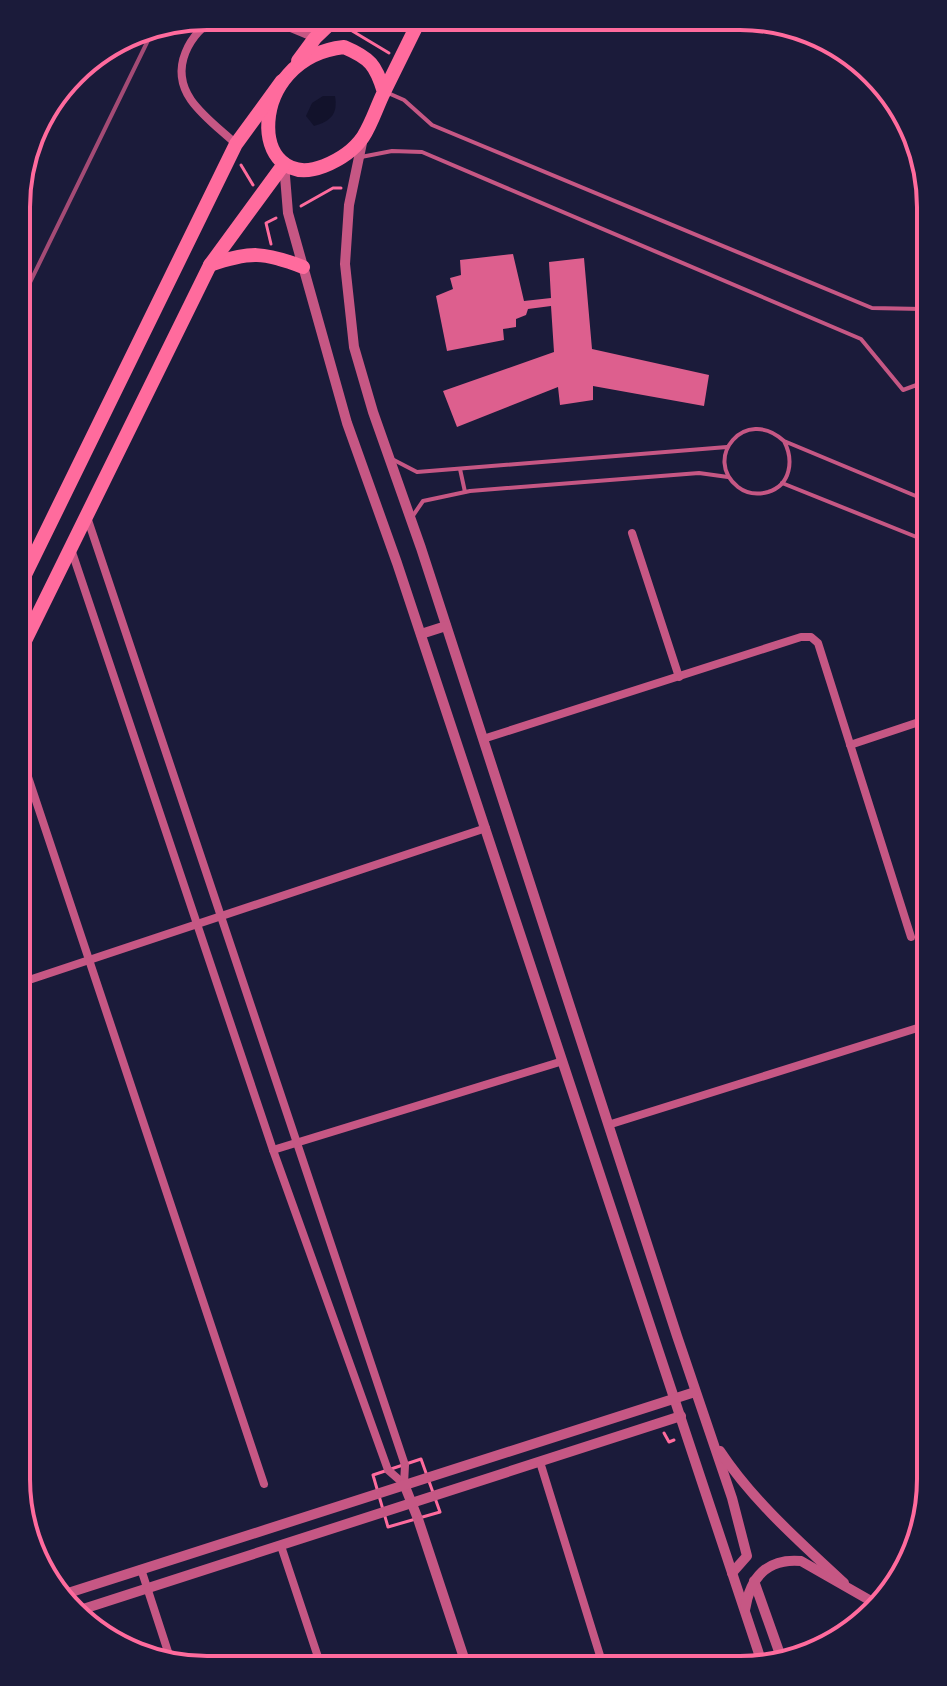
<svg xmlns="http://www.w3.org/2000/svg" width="947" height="1686" viewBox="0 0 947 1686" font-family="'Sofia Sans Condensed',sans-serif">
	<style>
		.water { fill: #12122b }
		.building { fill: #dd5f8e }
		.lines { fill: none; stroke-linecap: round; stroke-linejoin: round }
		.path { stroke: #ff6b9d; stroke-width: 3 }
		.service { stroke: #c65784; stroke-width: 4 }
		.minor { stroke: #c65784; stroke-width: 8 }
		.tertiary { stroke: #c65784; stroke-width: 10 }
		.primary { stroke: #ff6b9d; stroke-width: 14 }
		.rail { stroke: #a44b75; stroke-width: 4 }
		.rim { fill: none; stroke: #ff6b9d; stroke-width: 4 }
	</style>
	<rect width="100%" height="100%" fill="#1b1b3a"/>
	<path class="water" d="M323 96H335C338 114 331 121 314 126L306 116 312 103Z"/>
	<polygon class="building" points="513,254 524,301 551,298 549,262 584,258 592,349 709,375 704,406 593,386 593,400 560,405 558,387 457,427 443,391 554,352 551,306 528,309 526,315 516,319 516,327 503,329 504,340 447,351 436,296 453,289 450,278 461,275 460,260"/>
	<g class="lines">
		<g class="path">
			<polyline points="344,26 389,53"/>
			<polyline points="241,165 253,185"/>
			<polyline points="301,206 333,188 341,188"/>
			<polyline points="271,244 266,223 276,218"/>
			<polyline points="664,1433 669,1442 674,1440"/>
			<polygon points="421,1459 440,1512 388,1527 373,1475"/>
		</g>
		<g class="service">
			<polyline points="388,93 404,100 432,125 872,308 922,309"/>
			<polyline points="361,157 392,151 422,152 861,339 903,390 922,383"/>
			<path d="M784 441C794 460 791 485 768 492 757 495 747 494 738 487 702 459 745 405 784 441L923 499"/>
			<polyline points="390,458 417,472 727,447"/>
			<polyline points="460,469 465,492"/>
			<polyline points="782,483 924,540"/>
			<polyline points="412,517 423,501 470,491 699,473 728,477"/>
		</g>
		<g class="minor">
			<path d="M219 16C189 33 169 68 191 100 203 117 221 130 236 144"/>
			<polyline points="262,16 315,38"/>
			<polyline points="87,517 405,1465 404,1484"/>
			<polyline points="632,533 679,677"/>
			<polyline points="71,549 273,1150 388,1470 404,1484"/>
			<polyline points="483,739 801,637 811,637 818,643 911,937"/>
			<polyline points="850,745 925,720"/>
			<polyline points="21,756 264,1484"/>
			<polyline points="23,982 486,828"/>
			<polyline points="608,1125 927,1025"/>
			<polyline points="273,1150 563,1061"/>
			<polyline points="540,1462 602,1662"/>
			<polyline points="281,1546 321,1666"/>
			<polyline points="141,1569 172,1664"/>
		</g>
		<g class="tertiary">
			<polyline points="363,138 349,205 345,264 354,347 373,412 421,548 677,1336 732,1498 747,1556 732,1573"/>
			<polyline points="284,164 288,213 347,423 397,563 761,1660"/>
			<polyline points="421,634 446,626"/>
			<path d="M720 1451C753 1501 800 1542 844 1583"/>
			<polyline points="404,1484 418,1519 466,1664"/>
			<polyline points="754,1581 782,1660"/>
			<polyline points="65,1594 695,1392"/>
			<path d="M745 1610C750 1577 767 1558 801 1561L878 1605"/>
			<polyline points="77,1611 681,1416"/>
		</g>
		<g class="primary">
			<path d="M344 47C370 58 376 65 384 92 377 106 372 123 363 137 354 150 339 160 324 166 248 195 245 58 344 47Z"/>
			<polyline points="298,61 315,38 337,17"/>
			<polyline points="384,92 421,17"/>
			<path d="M210 265C250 251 264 252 303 267"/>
			<polyline points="20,585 236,144 282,81"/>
			<polyline points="21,649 210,265 284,164"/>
		</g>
		<polyline class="rail" points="18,307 155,26"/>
	</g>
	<path d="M0 0H947V1686H0ZM207 30H740A177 177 0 0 1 917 207V1479A177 177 0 0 1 740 1656H207A177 177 0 0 1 30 1479V207A177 177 0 0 1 207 30Z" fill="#1b1b3a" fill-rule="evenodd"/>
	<path class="rim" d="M207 30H740A177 177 0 0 1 917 207V1479A177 177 0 0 1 740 1656H207A177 177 0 0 1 30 1479V207A177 177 0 0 1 207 30Z"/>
</svg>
